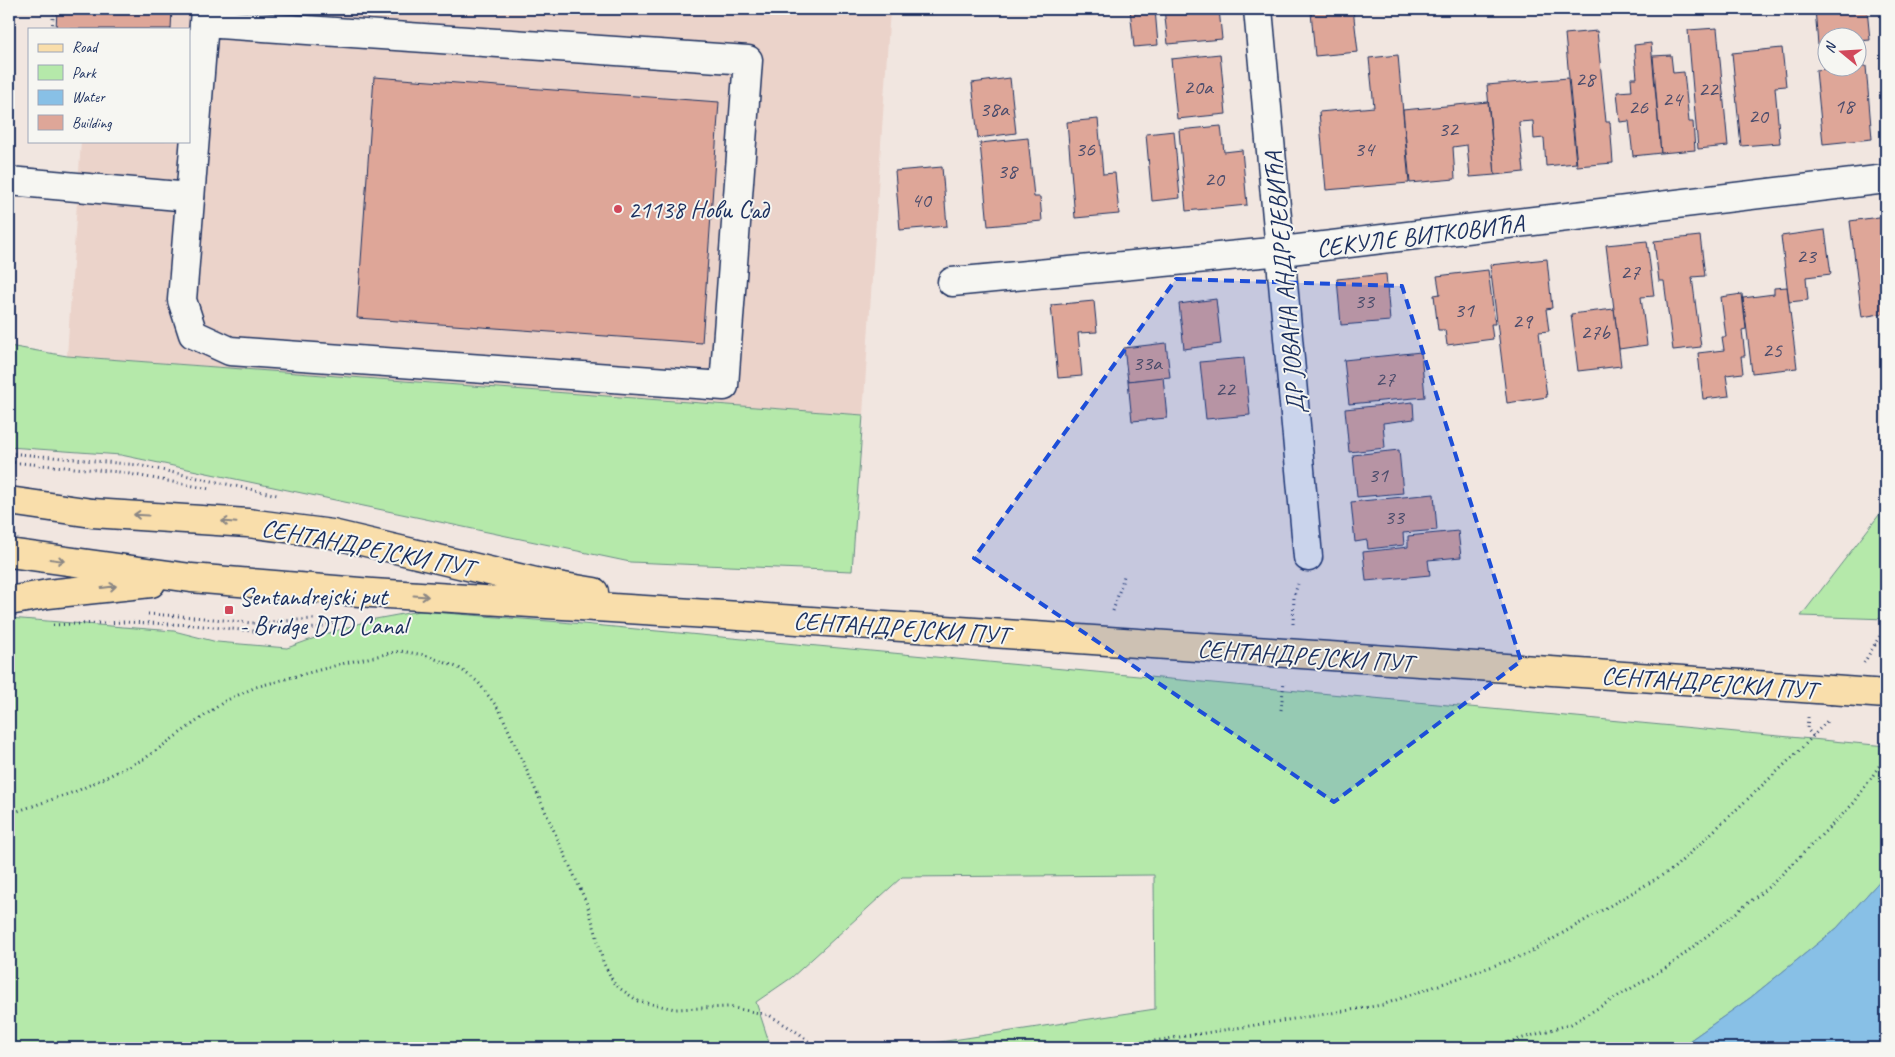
<svg xmlns="http://www.w3.org/2000/svg" width="1895" height="1057" viewBox="0 0 1895 1057" font-family="Caveat,sans-serif">
	<style>
		.built { fill: #ebd3ca }
		.green { fill: #b5e9aa; stroke: #688c84 }
		.water { fill: #88c0e6; stroke: #5c86b0 }
		.building { fill: #dea698; stroke: #1b2f5e }
		.lines { fill: none; stroke-linecap: round; stroke-linejoin: round }
		.minor-casing { stroke: #1b2f5e; stroke-width: 31 }
		.major-casing { stroke: #1b2f5e; stroke-width: 31 }
		.path { stroke: #1b2f5e; stroke-width: 3; stroke-dasharray: 1 4; stroke-linecap: butt }
		.minor { stroke: #f6f6f2; stroke-width: 28 }
		.major { stroke: #f9deab; stroke-width: 28 }
		.major-bridge-casing { stroke: #1b2f5e; stroke-width: 31; stroke-linecap: butt }
		.major-bridge { stroke: #f9deab; stroke-width: 28 }
		.oneway { stroke: #8a8684 }
		.marked { fill: #1d4ed8; fill-opacity: 0.2; stroke: #1d4ed8; stroke-width: 4; stroke-dasharray: 10 6; stroke-linejoin: round }
		.poi-dot { fill: #d1495b; stroke: #f6f6f2; stroke-width: 2 }
		.labels { text-anchor: middle; stroke-width: 4; stroke-linejoin: round; paint-order: stroke }
		.number-label { font-size: 22px; fill: #4c4d6c }
		.poi-label { font-size: 25px; fill: #1b2f5e; stroke: #f6f6f2; text-anchor: start }
		.street-label { font-size: 25px; fill: #1b2f5e; stroke: #f6f6f2 }
	</style>
	<rect width="100%" height="100%" fill="#f1e6e0"/>
	<filter id="ink" filterUnits="userSpaceOnUse"><feTurbulence type="fractalNoise" baseFrequency=".02" numOctaves="2"/><feDisplacementMap in="SourceGraphic" scale="10" xChannelSelector="R" yChannelSelector="G"/><feConvolveMatrix kernelMatrix="1 2 1 2 8 2 1 2 1" color-interpolation-filters="sRGB"/></filter>
	<g filter="url(#ink)">
		<polygon class="built" points="89,9 890,9 863,415 67,356 81,141 189,141 189,29 88,29"/>
		<g class="green">
			<polygon points="9,346 67,356 863,415 852,571 630,562 121,455 9,447"/>
			<polygon points="1886,506 1886,619 1801,616"/>
			<polygon points="419,611 561,622 1886,746 1886,874 1837,928 1750,998 1679,1048 901,1048 1155,1009 1154,875 902,877 791,978 756,1002 771,1048 9,1048 9,618 174,631 217,642 287,648 326,634 370,620"/>
		</g>
		<polygon class="water" points="1886,874 1886,1048 1679,1048 1750,998 1837,928"/>
		<g class="building">
			<polygon points="57,9 172,9 171,29 56,29"/>
			<polygon points="1130,9 1155,9 1158,45 1134,47"/>
			<polygon points="1164,9 1219,9 1222,39 1168,44"/>
			<polygon points="1353,9 1358,52 1315,56 1311,12"/>
			<polygon points="1815,9 1867,9 1870,40 1858,41 1858,38 1828,38 1828,44 1818,45"/>
			<polygon points="1717,28 1728,146 1698,149 1688,30"/>
			<polygon points="1597,31 1606,122 1610,122 1613,163 1577,166 1565,34"/>
			<polygon points="1651,43 1661,153 1633,156 1629,121 1620,122 1617,92 1632,91 1631,78 1637,78 1634,45"/>
			<polygon points="1782,48 1786,86 1775,87 1780,143 1741,146 1732,53"/>
			<polygon points="1220,54 1226,114 1177,119 1171,59"/>
			<polygon points="1398,55 1409,183 1326,190 1319,112 1374,107 1369,58"/>
			<polygon points="1671,55 1673,73 1684,72 1689,122 1693,122 1695,150 1661,153 1653,56"/>
			<polygon points="1858,66 1866,66 1872,139 1823,144 1816,70"/>
			<polygon points="374,77 719,102 702,343 357,318"/>
			<polygon points="1010,78 1016,133 978,138 972,83"/>
			<polygon points="1568,78 1576,163 1546,166 1544,138 1534,139 1533,121 1519,122 1524,172 1495,175 1487,85"/>
			<polygon points="1488,102 1495,175 1470,177 1467,145 1453,147 1455,179 1410,183 1403,110"/>
			<polygon points="1098,119 1103,174 1115,173 1119,214 1075,218 1067,122"/>
			<polygon points="1221,126 1224,152 1242,150 1247,205 1186,211 1179,130"/>
			<polygon points="1174,131 1180,198 1152,201 1146,134"/>
			<polygon points="1028,138 1034,197 1040,197 1042,221 988,226 980,143"/>
			<polygon points="942,167 947,226 900,230 895,171"/>
			<polygon points="1886,216 1886,260 1881,261 1886,313 1862,317 1850,221"/>
			<polygon points="1825,230 1831,274 1806,277 1808,300 1789,302 1781,236"/>
			<polygon points="1700,236 1705,276 1692,277 1701,347 1673,350 1664,281 1659,281 1654,241"/>
			<polygon points="1647,241 1654,296 1641,297 1647,345 1619,349 1606,245"/>
			<polygon points="1547,259 1552,308 1546,309 1549,331 1539,332 1547,397 1507,403 1490,265"/>
			<polygon points="1488,270 1495,324 1491,324 1493,339 1447,345 1445,330 1438,330 1434,295 1440,294 1437,276"/>
			<polygon points="1386,274 1390,321 1341,325 1337,279"/>
			<polygon points="1787,287 1797,368 1752,373 1743,298 1774,294 1774,288"/>
			<polygon points="1742,294 1746,329 1742,330 1745,356 1741,356 1743,373 1726,375 1729,396 1703,399 1698,353 1724,350 1722,337 1726,337 1721,297"/>
			<polygon points="1216,299 1221,344 1184,349 1179,304"/>
			<polygon points="1094,301 1097,332 1078,333 1082,376 1058,378 1051,305"/>
			<polygon points="1614,309 1621,366 1578,371 1571,314"/>
			<polygon points="1166,343 1170,377 1128,381 1124,348"/>
			<polygon points="1421,352 1425,397 1349,404 1344,360"/>
			<polygon points="1244,358 1250,415 1206,419 1200,362"/>
			<polygon points="1163,377 1167,418 1132,421 1128,381"/>
			<polygon points="1413,402 1414,419 1383,423 1385,448 1349,452 1345,409"/>
			<polygon points="1399,450 1403,493 1357,497 1353,455"/>
			<polygon points="1434,494 1437,530 1403,533 1404,545 1368,549 1367,540 1355,542 1351,502"/>
			<polygon points="1458,531 1461,557 1428,560 1430,575 1366,581 1363,552 1408,547 1408,536"/>
		</g>
		<g class="lines">
			<g class="minor-casing">
				<g id="minor">
					<polyline points="1258,9 1308,557"/>
					<polyline points="204,23 748,60 724,386 230,351 193,334 182,300 204,23 205,9"/>
					<polyline points="9,181 190,197"/>
					<polyline points="952,282 1282,251 1886,179"/>
				</g>
			</g>
			<g class="major-casing">
				<g id="major">
					<polyline points="9,501 92,513 248,523 332,534 540,583 594,592"/>
					<polyline points="9,553 191,578 372,593 724,615 1831,690"/>
					<polyline points="9,601 48,594 151,583"/>
				</g>
			</g>
			<g class="path">
				<polyline points="52,29 54,9"/>
				<polyline points="9,453 138,465 277,495"/>
				<polyline points="9,462 119,472 210,489"/>
				<polyline points="1113,611 1125,573"/>
				<polyline points="148,614 194,617 252,623 314,619"/>
				<polyline points="1293,624 1294,596 1298,584"/>
				<polyline points="53,625 125,622 193,625 252,631 317,628 341,621"/>
				<polyline points="1875,645 1886,642"/>
				<polyline points="1864,663 1886,625"/>
				<polyline points="1281,710 1284,681"/>
				<polyline points="1808,717 1807,729 1813,736"/>
				<polyline points="9,814 77,791 144,759 225,701 256,687 345,663 400,651 425,655 459,668 478,682 500,711 587,904 596,933 603,962 615,985 638,1001 675,1009 729,1007 769,1015 800,1034 816,1048"/>
				<polyline points="1110,1048 1382,1005 1527,954 1673,869 1799,751 1829,719"/>
				<polyline points="1489,1048 1571,1024 1669,966 1771,885 1854,803 1886,756"/>
			</g>
			<use href="#minor" class="minor"/>
			<use href="#major" class="major"/>
			<g class="major-bridge-casing">
				<polyline id="major-bridge" points="1831,690 1886,694"/>
			</g>
			<use href="#major-bridge" class="major-bridge"/>
		</g>
		<defs><path id="oneway-shaft" d="M-6 0H5M1.5-3L5.5 0L1.5 3" fill="none" stroke-width="1.6" stroke-linecap="round" stroke-linejoin="round" transform="scale(1.25)"/></defs>
		<g class="oneway">
			<use href="#oneway-shaft" transform="translate(141 515) rotate(-177)"/>
			<use href="#oneway-shaft" transform="translate(229 522) rotate(-175)"/>
			<use href="#oneway-shaft" transform="translate(57 560) rotate(8)"/>
			<use href="#oneway-shaft" transform="translate(109 587) rotate(-7)"/>
			<use href="#oneway-shaft" transform="translate(421 596) rotate(4)"/>
		</g>
	</g>
	<path class="marked" d="M1176 279 1402 286 1521 661 1334 802 974 558Z"/>
	<g class="poi-dot">
		<circle cx="618" cy="209" r="5"/>
		<rect x="224" y="605" width="10" height="10" rx="2.5"/>
	</g>
	<g class="labels">
		<g class="number-label">
			<text x="1585" y="86">28</text>
			<text x="1198" y="94">20a</text>
			<text x="1708" y="96">22</text>
			<text x="1672" y="106">24</text>
			<text x="1844" y="113">18</text>
			<text x="1638" y="114">26</text>
			<text x="994" y="116">38a</text>
			<text x="1758" y="123">20</text>
			<text x="1448" y="136">32</text>
			<text x="1085" y="156">36</text>
			<text x="1364" y="156">34</text>
			<text x="1007" y="178">38</text>
			<text x="1214" y="186">20</text>
			<text x="921" y="207">40</text>
			<text x="1806" y="263">23</text>
			<text x="1630" y="279">27</text>
			<text x="1364" y="308">33</text>
			<text x="1464" y="317">31</text>
			<text x="1522" y="328">29</text>
			<text x="1595" y="339">27b</text>
			<text x="1772" y="357">25</text>
			<text x="1147" y="370">33a</text>
			<text x="1385" y="386">27</text>
			<text x="1225" y="396">22</text>
			<text x="1378" y="482">31</text>
			<text x="1394" y="524">33</text>
		</g>
		<g class="poi-label">
			<text x="628" y="218">21138 Нови Сад</text>
			<text x="239" y="605">Sentandrejski put<tspan x="239" dy="29">- Bridge DTD Canal</tspan></text>
		</g>
		<g class="street-label">
			<text transform="translate(1420 235) rotate(-7)" y="9">СЕКУЛЕ ВИТКОВИЋА</text>
			<text transform="translate(1284 283) rotate(-95)" y="9">ДР ЈОВАНА АНДРЕЈЕВИЋА</text>
			<text transform="translate(368 547) rotate(11)" y="9">СЕНТАНДРЕЈСКИ ПУТ</text>
			<text transform="translate(901 627) rotate(4)" y="9">СЕНТАНДРЕЈСКИ ПУТ</text>
			<text transform="translate(1305 655) rotate(4)" y="9">СЕНТАНДРЕЈСКИ ПУТ</text>
			<text transform="translate(1709 682) rotate(4)" y="9">СЕНТАНДРЕЈСКИ ПУТ</text>
		</g>
	</g>
	<rect width="1895" height="1057" fill="none" stroke="#f6f6f2" stroke-width="30"/>
	<rect x="15" y="15" width="1865" height="1027" fill="none" stroke="#1b2f5e" stroke-width="2" filter="url(#ink)"/>
	<rect x="28" y="28" width="162" height="115" fill="#f6f6f2" stroke="#9ea6b7"/>
	<rect x="38" y="44" width="25" height="8" fill="#f9deab" stroke="#9ea6b7"/>
	<text x="72" y="52" font-size="15" fill="#1b2f5e">Road</text>
	<rect x="38" y="65" width="25" height="15" fill="#b5e9aa" stroke="#9ea6b7"/>
	<text x="72" y="78" font-size="15" fill="#1b2f5e">Park</text>
	<rect x="38" y="90" width="25" height="15" fill="#88c0e6" stroke="#9ea6b7"/>
	<text x="72" y="102" font-size="15" fill="#1b2f5e">Water</text>
	<rect x="38" y="115" width="25" height="15" fill="#dea698" stroke="#9ea6b7"/>
	<text x="72" y="128" font-size="15" fill="#1b2f5e">Building</text>
	<g transform="translate(1842 52) rotate(288)"><circle r="24" fill="#f6f6f2" stroke="#9ea6b7"/>
	<path d="M0-4L9 19L0 12L-9 19Z" fill="#d1495b"/>
	<text y="-8" font-size="14" font-weight="bold" text-anchor="middle" fill="#1b2f5e">N</text>
	</g>
</svg>
